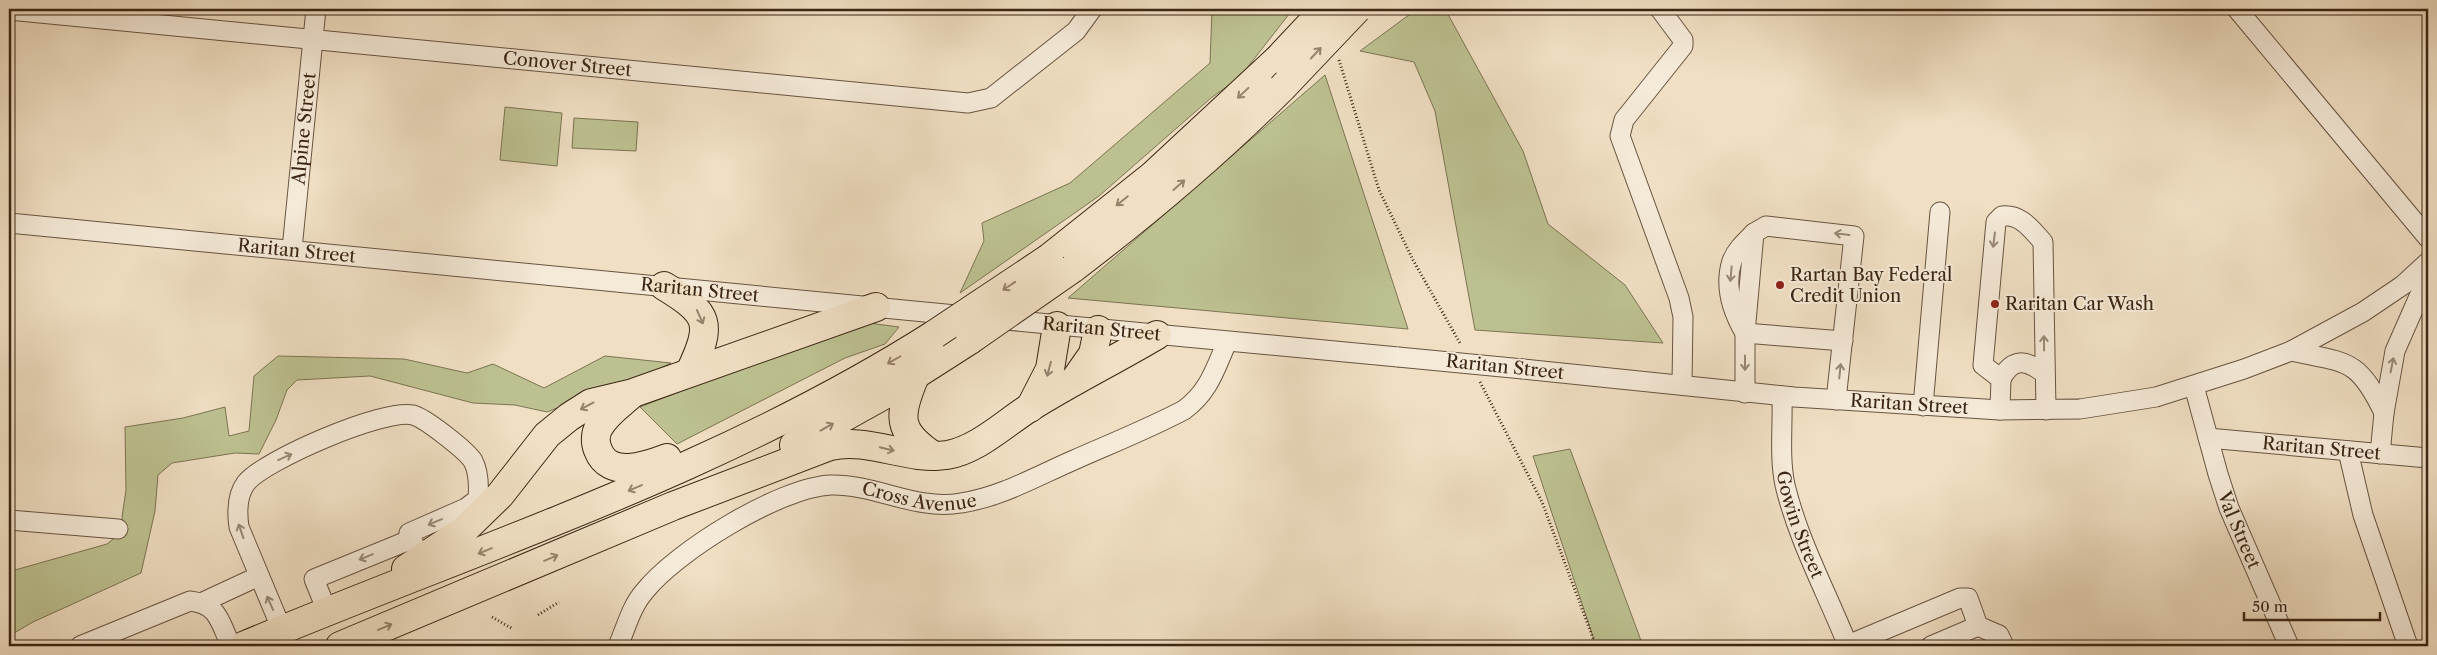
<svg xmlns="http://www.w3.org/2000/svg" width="2437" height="655" viewBox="0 0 2437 655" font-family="'Libre Caslon Text',serif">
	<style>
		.green { fill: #bdc191; stroke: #7c7452 }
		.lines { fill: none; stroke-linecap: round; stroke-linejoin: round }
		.minor-casing { stroke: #685440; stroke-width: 21 }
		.highway-casing { stroke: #3b2614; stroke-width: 30 }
		.path { stroke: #3b2614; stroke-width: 3; stroke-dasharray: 1 2.5; stroke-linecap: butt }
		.minor { stroke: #f5ead8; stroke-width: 19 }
		.highway { stroke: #f0dfc3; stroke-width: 28 }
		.minor-bridge-casing { stroke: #685440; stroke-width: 21; stroke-linecap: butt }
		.highway-bridge-casing { stroke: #3b2614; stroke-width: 30; stroke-linecap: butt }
		.minor-bridge { stroke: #f5ead8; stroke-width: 19 }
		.highway-bridge { stroke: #f0dfc3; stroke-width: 28 }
		.oneway { stroke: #96826c }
		.oneway2 { stroke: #988876 }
		.poi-dot { fill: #8f2418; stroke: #f5ead8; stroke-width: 2 }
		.labels { text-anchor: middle; stroke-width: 4; stroke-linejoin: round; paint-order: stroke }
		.street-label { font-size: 18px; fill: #3b2614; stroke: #f5ead8 }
		.poi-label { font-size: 18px; fill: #3b2614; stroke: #f5ead8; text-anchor: start }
	</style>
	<rect width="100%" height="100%" fill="#f0dfc3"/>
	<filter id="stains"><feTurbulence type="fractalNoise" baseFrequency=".004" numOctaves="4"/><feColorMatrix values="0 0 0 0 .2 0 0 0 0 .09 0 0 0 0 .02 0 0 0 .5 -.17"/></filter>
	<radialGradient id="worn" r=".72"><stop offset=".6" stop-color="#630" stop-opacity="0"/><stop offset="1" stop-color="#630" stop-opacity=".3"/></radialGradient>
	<g class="green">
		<polygon points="1212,9 1293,9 1240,77 1211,98 1099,196 960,293 984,241 982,223 1070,183 1210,63"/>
		<polygon points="1417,9 1445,9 1523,151 1548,224 1625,285 1663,343 1475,330 1435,111 1414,62 1360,51"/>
		<polygon points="1325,75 1408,329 1068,298"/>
		<polygon points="505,107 562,113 557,166 500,160"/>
		<polygon points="574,118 638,122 636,151 572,148"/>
		<polygon points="861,322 899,327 885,344 845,358 677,444 640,407"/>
		<polygon points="278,356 404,359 467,373 493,364 544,388 605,356 671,363 628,383 621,382 547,412 515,405 473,403 370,376 297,380 287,390 276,420 259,454 235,453 172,463 158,475 155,511 141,573 33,622 9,636 9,576 15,570 107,544 124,530 122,517 126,490 125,427 183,418 225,407 229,436 249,431 254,376"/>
		<polygon points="1570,449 1643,646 1596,646 1533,456"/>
	</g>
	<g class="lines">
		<g class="minor-casing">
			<g id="minor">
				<polyline points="1660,9 1683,40 1683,46 1624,120 1620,136 1679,298 1683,317 1682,385"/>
				<polyline points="2237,9 2428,238"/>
				<path id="s1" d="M9 10 968 103 991 98 1076 31 1092 9"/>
				<path id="s2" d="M9 223 966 316"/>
				<path id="s3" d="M292 249 316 9"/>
				<path id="s4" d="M996 319 1398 357"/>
				<path d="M1745 333C1732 311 1724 286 1732 261 1736 250 1746 241 1754 233"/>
				<polyline points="1745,333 1843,341"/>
				<path d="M2291 351C2347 363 2358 358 2384 413"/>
				<path id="s5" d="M1523 369 1794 397 2000 410 2080 409 2156 397 2244 369 2291 351 2363 312 2403 285 2428 262"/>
				<path d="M2001 379C2013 357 2026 360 2044 373"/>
				<path id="s6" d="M2194 386 2218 474 2229 508 2289 646"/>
				<polyline points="1745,393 1745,333 1754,233 1766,226 1854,236 1836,400"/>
				<path id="s7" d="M1782 396C1783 425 1779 457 1785 485 1798 540 1827 593 1848 646"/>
				<polyline points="1923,406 1940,212"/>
				<path d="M2000 410 2001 379 1983 365 1996 222 2002 216C2021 214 2031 229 2043 242L2046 410"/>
				<path id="s8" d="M2208 438 2428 458"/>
				<polyline points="2348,451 2363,515 2408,646"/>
				<polyline points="2380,454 2384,413 2395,351 2428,276"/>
				<polyline points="9,520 118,529"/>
				<polyline points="203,602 259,576"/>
				<polyline points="327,611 314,579 412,539"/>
				<path d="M282 630 239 527C237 513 237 495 246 483 264 460 385 408 413 415 425 418 467 451 473 461 479 472 479 486 478 499L466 508 409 533 421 560"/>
				<polyline points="1848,645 1960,598 1968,598 1978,626"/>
				<path d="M80 646 190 601C219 604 220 623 231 646"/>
				<path id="s9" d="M618 646C626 628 631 607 644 592 675 552 780 487 831 485 876 484 916 511 961 503 1001 497 1037 476 1074 460 1110 444 1148 429 1184 410 1209 392 1215 369 1227 342"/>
				<polyline points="1931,646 1978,626 1999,635 2004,646"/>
			</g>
		</g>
		<g class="highway-casing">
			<g id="highway">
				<polyline points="1049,258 1152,176 1278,59"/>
				<path d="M1072 269C1146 213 1216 154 1282 88"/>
				<path d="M664 286C710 314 713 323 690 372"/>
				<path d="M915 376C898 416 896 431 934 456"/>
				<polyline points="1074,381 1093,354 1098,330"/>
				<path d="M632 394C621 404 607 413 599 427 595 434 595 443 598 450 609 479 646 466 667 458"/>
				<polyline points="1030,408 1050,369 1057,326"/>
				<polyline points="794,445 884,395 970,340"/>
				<polyline points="406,569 463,531 500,495 547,435 569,417 591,403 633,393 876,307"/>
				<path d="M243 646C476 548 720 471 935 334"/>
				<path d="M340 646 673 506 830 446C870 437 907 461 947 455 977 450 1004 424 1029 408 1070 382 1115 360 1157 335"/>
			</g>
		</g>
		<g class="path">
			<polyline points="1339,60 1379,190 1413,260 1461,345"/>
			<polyline points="1480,382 1542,502 1596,646"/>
			<polyline points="538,615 559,602"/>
			<polyline points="492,617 513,629"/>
		</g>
		<use href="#minor" class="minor"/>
		<use href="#highway" class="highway"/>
		<g class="minor-bridge-casing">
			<polyline id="minor-bridge" points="1398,357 1523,369"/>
		</g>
		<g class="highway-bridge-casing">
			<g id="highway-bridge">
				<polyline points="1278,59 1325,9"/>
				<polyline points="1282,88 1357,9"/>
				<polyline points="935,334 1049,258"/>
				<polyline points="970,340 1072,269"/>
			</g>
		</g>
		<use href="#minor-bridge" class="minor-bridge"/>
		<use href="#highway-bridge" class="highway-bridge"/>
	</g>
	<defs><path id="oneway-shaft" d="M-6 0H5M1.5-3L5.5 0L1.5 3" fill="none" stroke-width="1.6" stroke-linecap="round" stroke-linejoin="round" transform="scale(1.25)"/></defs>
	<g class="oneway">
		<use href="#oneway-shaft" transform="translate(1316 53) rotate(-47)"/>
		<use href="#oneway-shaft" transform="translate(1243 93) rotate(137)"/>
		<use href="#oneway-shaft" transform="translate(1179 185) rotate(-41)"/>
		<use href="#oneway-shaft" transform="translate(1122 201) rotate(141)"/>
		<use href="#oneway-shaft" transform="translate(1009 286) rotate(146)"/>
		<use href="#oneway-shaft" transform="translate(700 317) rotate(66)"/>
		<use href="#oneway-shaft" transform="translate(894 360) rotate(150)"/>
		<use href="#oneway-shaft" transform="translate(1049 369) rotate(105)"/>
		<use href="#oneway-shaft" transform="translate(587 406) rotate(152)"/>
		<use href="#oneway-shaft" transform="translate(827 427) rotate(-29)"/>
		<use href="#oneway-shaft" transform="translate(887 449) rotate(14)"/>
		<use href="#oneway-shaft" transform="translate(635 488) rotate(157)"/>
		<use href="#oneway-shaft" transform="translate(485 551) rotate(158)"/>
		<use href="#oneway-shaft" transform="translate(551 558) rotate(-23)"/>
		<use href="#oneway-shaft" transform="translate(385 627) rotate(-23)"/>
	</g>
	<g class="oneway2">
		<use href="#oneway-shaft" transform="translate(1842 234) rotate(-173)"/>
		<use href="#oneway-shaft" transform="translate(1994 240) rotate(97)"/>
		<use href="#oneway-shaft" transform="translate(1731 274) rotate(95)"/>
		<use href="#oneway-shaft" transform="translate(2044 343) rotate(-91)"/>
		<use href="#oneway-shaft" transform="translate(1745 363) rotate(90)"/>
		<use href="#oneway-shaft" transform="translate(2392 365) rotate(-79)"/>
		<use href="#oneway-shaft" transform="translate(1840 371) rotate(-84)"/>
		<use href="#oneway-shaft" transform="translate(285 457) rotate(-24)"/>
		<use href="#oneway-shaft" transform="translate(435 522) rotate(157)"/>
		<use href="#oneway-shaft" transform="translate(241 531) rotate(-109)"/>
		<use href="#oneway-shaft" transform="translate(366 557) rotate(158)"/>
		<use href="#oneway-shaft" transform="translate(270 603) rotate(-114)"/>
	</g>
	<g class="poi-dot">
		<circle cx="1780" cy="285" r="5"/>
		<circle cx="1995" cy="304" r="5"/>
	</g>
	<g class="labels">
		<g class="street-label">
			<text dy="6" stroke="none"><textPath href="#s1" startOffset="561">Conover Street</textPath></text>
			<text dy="6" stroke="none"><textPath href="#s3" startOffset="121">Alpine Street</textPath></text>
			<text dy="6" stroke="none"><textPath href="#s2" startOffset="289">Raritan Street</textPath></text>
			<text dy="6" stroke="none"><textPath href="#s2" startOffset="694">Raritan Street</textPath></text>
			<text dy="6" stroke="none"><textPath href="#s4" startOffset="106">Raritan Street</textPath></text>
			<text transform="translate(1505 367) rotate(6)" y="6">Raritan Street</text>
			<text dy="6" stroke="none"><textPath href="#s5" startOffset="388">Raritan Street</textPath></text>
			<text dy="6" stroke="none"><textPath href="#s8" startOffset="114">Raritan Street</textPath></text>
			<text dy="6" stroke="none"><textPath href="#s9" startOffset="369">Cross Avenue</textPath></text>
			<text dy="6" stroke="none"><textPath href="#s7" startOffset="131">Gowin Street</textPath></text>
			<text dy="6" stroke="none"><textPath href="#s6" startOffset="151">Val Street</textPath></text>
		</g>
		<g class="poi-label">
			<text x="1790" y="281">Rartan Bay Federal<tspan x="1790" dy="21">Credit Union</tspan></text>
			<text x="2005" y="310">Raritan Car Wash</text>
		</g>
	</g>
	<rect width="2437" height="655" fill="none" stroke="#f0dfc3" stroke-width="30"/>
	<rect x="10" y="10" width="2417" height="635" fill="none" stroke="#3b2614" stroke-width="2.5"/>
	<rect x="15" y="15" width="2407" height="625" fill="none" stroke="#3b2614"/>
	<path d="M2244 612v8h136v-8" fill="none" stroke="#3b2614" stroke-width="2.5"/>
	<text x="2252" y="612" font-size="15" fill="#3b2614" stroke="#f5ead8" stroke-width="4" paint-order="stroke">50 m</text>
	<rect width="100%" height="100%" filter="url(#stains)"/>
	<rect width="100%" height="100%" fill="url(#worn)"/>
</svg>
